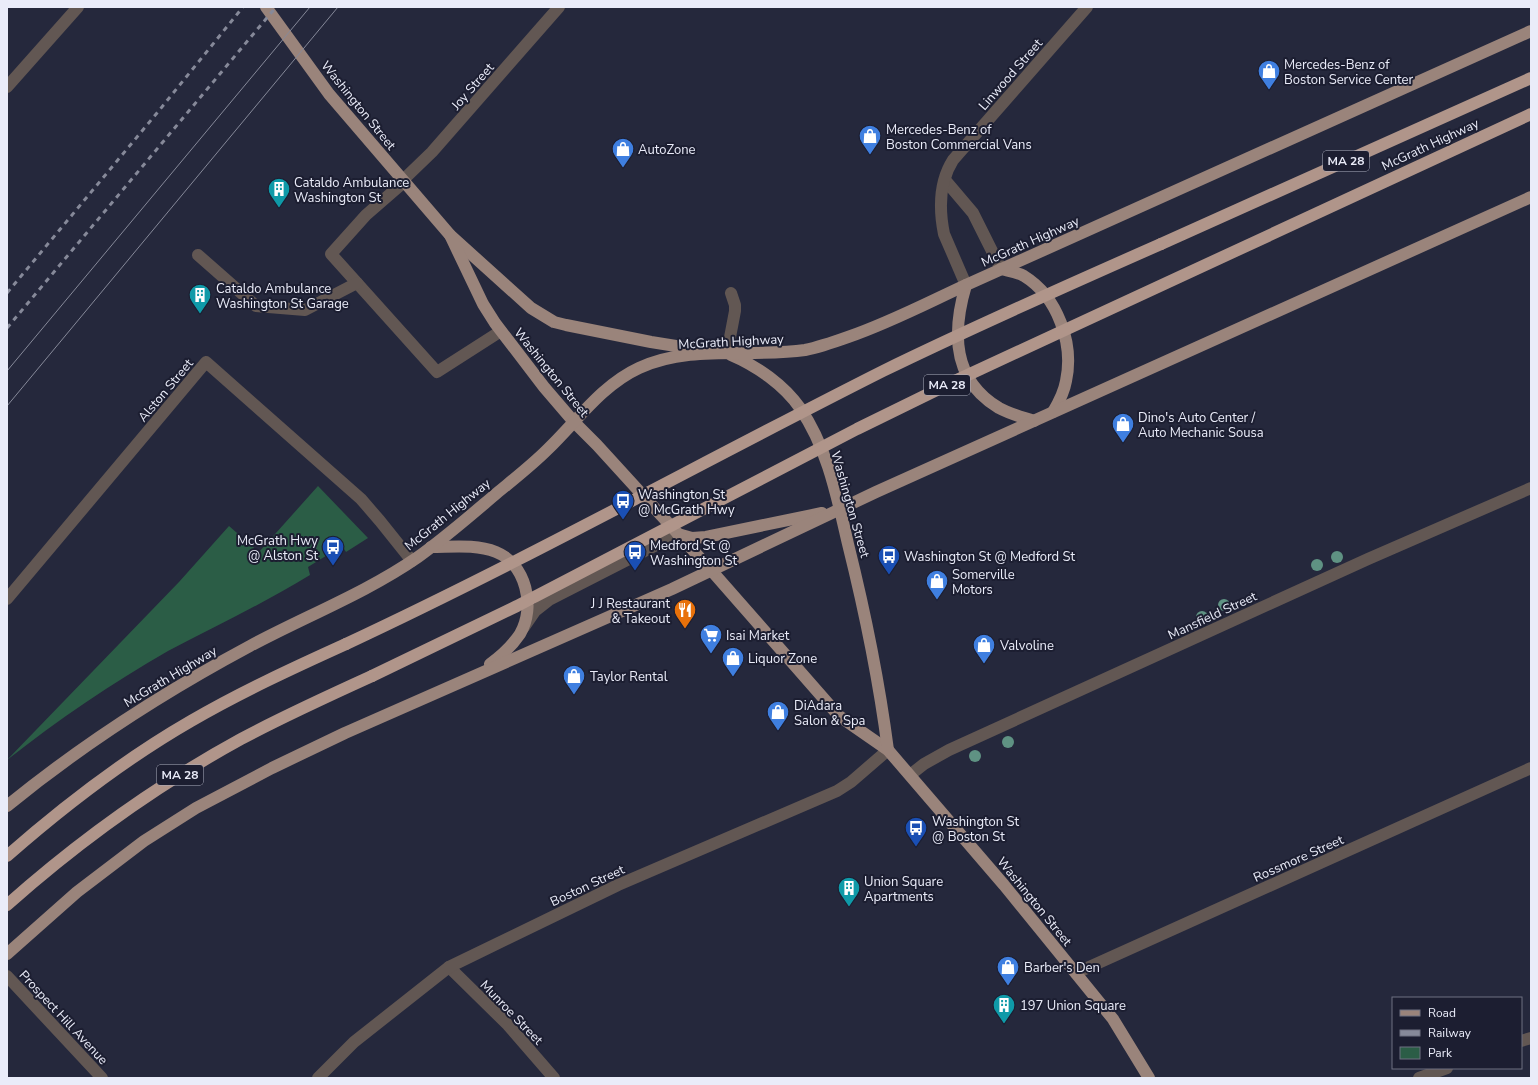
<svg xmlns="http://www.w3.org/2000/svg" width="1538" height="1085" viewBox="0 0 1538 1085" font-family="'Nunito Sans',sans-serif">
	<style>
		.green { fill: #2b5d46 }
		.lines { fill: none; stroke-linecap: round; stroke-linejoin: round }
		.minor { stroke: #625753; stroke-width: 12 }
		.major { stroke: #9a847b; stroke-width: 12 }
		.highway { stroke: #b0958a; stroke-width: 12 }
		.tram { stroke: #868999; stroke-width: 1 }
		.rail { stroke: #868999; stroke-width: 3; stroke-dasharray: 5 5; stroke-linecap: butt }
		.highway-bridge { stroke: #b0958a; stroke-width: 12 }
		.tree { fill: #5f9283 }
		.labels { text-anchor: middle; stroke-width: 4; stroke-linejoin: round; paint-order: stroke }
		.shield { fill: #1c1e31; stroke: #acaebd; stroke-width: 1 }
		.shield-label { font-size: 12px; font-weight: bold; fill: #eaecf9 }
		.poi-label { font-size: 13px; fill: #eaecf9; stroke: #1c1e31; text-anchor: start }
		.street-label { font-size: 13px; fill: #eaecf9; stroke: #1c1e31 }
	</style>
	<rect width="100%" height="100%" fill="#25283c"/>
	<path class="green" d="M318 486 368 538 346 552 342 546 308 567 310 575C264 603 216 626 168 651 112 683 58 720 7 760L179 582 229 526 259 552Z"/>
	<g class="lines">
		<g class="minor">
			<polyline points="7,87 78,7"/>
			<polyline points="403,180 432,152 559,7"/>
			<polyline points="945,180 973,213 1001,269"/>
			<polyline points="404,182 366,215 331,254 437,372 501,331"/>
			<polyline points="198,255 256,306 305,310 357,283"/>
			<path d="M966 285 944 234C939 209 939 182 953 160L1087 7"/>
			<polyline points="727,353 735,311 735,305 731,293"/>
			<polyline points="7,599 206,362 361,499 380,521 412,561"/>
			<polyline points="524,627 535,611 549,600 678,534"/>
			<polyline points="910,775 924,764 949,750 1368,559 1531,488"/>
			<polyline points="449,967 508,1025 554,1078"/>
			<polyline points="1076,973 1531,768"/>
			<polyline points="7,976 102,1078"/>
			<polyline points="1521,1041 1531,1038"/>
			<polyline points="318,1078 354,1042 449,967 618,885 837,791 851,782 888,750"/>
			<polyline points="1419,1078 1447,1068"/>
		</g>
		<g class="major">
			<polyline points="266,7 329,94 450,235 531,308 554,322 566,325 651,342 701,350"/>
			<polyline points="450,235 483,304 495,323 544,387 574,422 597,445 711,570 839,716 888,750 1004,885 1113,1019 1149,1078"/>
			<path d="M1001 269C1009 271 1017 272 1024 276 1058 297 1074 344 1066 381 1064 393 1059 402 1053 412"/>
			<path d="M966 285C952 332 952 380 999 408 1010 414 1022 417 1034 421"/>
			<path d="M731 355C757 366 784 385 800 408 828 449 837 497 848 544 865 612 879 681 888 750"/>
			<polyline points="678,534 692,538 706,537 822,513"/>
			<path d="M431 547C452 547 476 544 496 552 526 564 536 607 520 634 512 646 501 656 490 664"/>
			<path d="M7 806C83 744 164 692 250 646 306 616 366 593 418 557 446 537 471 515 497 493 514 479 532 465 548 449 577 421 602 385 639 368 690 344 751 358 805 350 820 347 834 342 848 337 889 323 927 303 966 285L1531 31"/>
			<polyline points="7,954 77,892 144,841 196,808 272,768 345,733 672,589 876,492 1531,197"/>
		</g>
		<g class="highway">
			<polyline points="1161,244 1531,78"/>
			<path d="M7 856C64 806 125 759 191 721 241 692 293 668 346 644"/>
			<path d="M7 905C79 841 157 785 241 739 284 716 328 696 372 676"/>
		</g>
		<g class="tram">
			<polyline points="7,371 310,7"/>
			<polyline points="7,406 338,7"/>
		</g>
		<g class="rail">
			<polyline points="7,293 157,113 243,7"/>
			<polyline points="7,328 276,7"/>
		</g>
		<g class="highway-bridge">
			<path d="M346 644C528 559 704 461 883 371 975 326 1068 285 1161 244"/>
			<polyline points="372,676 517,606 857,429 957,380 1531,114"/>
		</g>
	</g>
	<g class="tree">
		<circle cx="1337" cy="557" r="6"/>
		<circle cx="1317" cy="565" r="6"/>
		<circle cx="1224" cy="605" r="6"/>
		<circle cx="1202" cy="617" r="6"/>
		<circle cx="1008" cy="742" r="6"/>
		<circle cx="975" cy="756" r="6"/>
	</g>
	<defs>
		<g id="shop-pin" transform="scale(1.15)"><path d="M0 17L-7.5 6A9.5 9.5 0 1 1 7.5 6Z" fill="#3f7fe0" stroke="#1c1e31"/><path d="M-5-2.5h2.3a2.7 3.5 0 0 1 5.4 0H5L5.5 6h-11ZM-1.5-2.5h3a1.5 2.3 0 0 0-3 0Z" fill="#fff"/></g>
		<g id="building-pin" transform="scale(1.15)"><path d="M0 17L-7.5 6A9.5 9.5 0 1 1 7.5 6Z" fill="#0f9aa8" stroke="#1c1e31"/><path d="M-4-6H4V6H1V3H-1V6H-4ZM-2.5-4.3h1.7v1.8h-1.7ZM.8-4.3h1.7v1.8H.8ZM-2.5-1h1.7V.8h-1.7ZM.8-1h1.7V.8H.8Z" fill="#fff"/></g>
		<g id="bus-pin" transform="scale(1.15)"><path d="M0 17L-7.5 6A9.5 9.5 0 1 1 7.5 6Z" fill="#1a4fb4" stroke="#1c1e31"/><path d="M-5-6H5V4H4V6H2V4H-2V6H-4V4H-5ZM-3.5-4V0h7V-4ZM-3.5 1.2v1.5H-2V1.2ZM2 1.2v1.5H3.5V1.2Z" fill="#fff"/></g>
		<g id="restaurant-pin" transform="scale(1.15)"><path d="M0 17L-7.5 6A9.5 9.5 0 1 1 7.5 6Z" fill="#e8710a" stroke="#1c1e31"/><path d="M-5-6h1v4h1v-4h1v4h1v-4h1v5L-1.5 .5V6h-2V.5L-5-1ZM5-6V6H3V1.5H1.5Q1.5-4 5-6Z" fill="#fff"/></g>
		<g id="supermarket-pin" transform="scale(1.15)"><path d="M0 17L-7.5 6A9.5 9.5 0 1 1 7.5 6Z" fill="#3f7fe0" stroke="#1c1e31"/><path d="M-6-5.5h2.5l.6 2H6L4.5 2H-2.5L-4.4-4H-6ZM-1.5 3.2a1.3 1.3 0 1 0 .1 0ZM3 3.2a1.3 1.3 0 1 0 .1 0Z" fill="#fff"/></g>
	</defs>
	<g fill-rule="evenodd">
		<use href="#shop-pin" x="1269" y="71"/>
		<use href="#shop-pin" x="870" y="136"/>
		<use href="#shop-pin" x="623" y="149"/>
		<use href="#building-pin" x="279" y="189"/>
		<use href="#building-pin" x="200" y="295"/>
		<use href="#shop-pin" x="1123" y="424"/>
		<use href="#bus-pin" x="623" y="501"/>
		<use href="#bus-pin" x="333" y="547"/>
		<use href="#bus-pin" x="635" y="552"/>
		<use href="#bus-pin" x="889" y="556"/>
		<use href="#shop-pin" x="937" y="581"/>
		<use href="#restaurant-pin" x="685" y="610"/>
		<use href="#supermarket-pin" x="711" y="635"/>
		<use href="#shop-pin" x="984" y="645"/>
		<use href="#shop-pin" x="733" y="658"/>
		<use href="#shop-pin" x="574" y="676"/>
		<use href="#shop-pin" x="778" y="712"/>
		<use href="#bus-pin" x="916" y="828"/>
		<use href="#building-pin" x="849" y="888"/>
		<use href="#shop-pin" x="1008" y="967"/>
		<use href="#building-pin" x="1004" y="1005"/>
	</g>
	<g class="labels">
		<g class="shield">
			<rect x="1323" y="151" width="46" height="20" rx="3"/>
			<rect x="924" y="375" width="46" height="20" rx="3"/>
			<rect x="157" y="765" width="46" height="20" rx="3"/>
		</g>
		<g class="shield-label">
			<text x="1346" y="165">MA 28</text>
			<text x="947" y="389">MA 28</text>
			<text x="180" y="779">MA 28</text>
		</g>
		<g class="poi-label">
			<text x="1284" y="69">Mercedes-Benz of<tspan x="1284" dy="15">Boston Service Center</tspan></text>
			<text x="886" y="134">Mercedes-Benz of<tspan x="886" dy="15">Boston Commercial Vans</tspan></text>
			<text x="638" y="154">AutoZone</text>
			<text x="294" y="187">Cataldo Ambulance<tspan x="294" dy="15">Washington St</tspan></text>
			<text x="216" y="293">Cataldo Ambulance<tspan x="216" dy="15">Washington St Garage</tspan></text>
			<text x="1138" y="422">Dino's Auto Center /<tspan x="1138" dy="15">Auto Mechanic Sousa</tspan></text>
			<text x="638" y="499">Washington St<tspan x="638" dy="15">@ McGrath Hwy</tspan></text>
			<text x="318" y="545" text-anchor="end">McGrath Hwy<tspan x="318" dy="15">@ Alston St</tspan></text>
			<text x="650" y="550">Medford St @<tspan x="650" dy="15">Washington St</tspan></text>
			<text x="904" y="561">Washington St @ Medford St</text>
			<text x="952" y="579">Somerville<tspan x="952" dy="15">Motors</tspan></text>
			<text x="670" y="608" text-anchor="end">J J Restaurant<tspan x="670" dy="15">&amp; Takeout</tspan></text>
			<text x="726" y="640">Isai Market</text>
			<text x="1000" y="650">Valvoline</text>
			<text x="748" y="663">Liquor Zone</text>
			<text x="590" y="681">Taylor Rental</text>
			<text x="794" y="710">DiAdara<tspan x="794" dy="15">Salon &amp; Spa</tspan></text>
			<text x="932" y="826">Washington St<tspan x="932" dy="15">@ Boston St</tspan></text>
			<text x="864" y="886">Union Square<tspan x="864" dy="15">Apartments</tspan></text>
			<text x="1024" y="972">Barber's Den</text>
			<text x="1020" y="1010">197 Union Square</text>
		</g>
		<g class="street-label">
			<text transform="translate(1010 74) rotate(-49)" y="5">Linwood Street</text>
			<text transform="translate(472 86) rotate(-49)" y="5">Joy Street</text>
			<text transform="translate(359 105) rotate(51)" y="5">Washington Street</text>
			<text transform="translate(1430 144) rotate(-25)" y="5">McGrath Highway</text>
			<text transform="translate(1030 241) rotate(-24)" y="5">McGrath Highway</text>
			<text transform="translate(731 341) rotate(-3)" y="5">McGrath Highway</text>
			<text transform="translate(552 372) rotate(51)" y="5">Washington Street</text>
			<text transform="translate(165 390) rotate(-50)" y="5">Alston Street</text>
			<text transform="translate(851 504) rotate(74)" y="5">Washington Street</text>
			<text transform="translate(447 514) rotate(-39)" y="5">McGrath Highway</text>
			<text transform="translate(1212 615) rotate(-25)" y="5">Mansfield Street</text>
			<text transform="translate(170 676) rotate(-31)" y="5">McGrath Highway</text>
			<text transform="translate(1298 858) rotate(-24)" y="5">Rossmore Street</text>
			<text transform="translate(587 885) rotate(-25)" y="5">Boston Street</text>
			<text transform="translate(1035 901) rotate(51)" y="5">Washington Street</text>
			<text transform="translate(512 1012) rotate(46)" y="5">Munroe Street</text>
			<text transform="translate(64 1017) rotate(47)" y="5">Prospect Hill Avenue</text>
		</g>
	</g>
	<rect width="1538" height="1085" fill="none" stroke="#eaecf9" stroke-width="16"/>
	<rect x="1392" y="997" width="130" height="72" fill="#1c1e31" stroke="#6e7081"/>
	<rect x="1400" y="1010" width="20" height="6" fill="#9a847b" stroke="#6e7081"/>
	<text x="1428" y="1017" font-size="12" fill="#eaecf9">Road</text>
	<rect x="1400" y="1030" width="20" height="6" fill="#868999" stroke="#6e7081"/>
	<text x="1428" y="1037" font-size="12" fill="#eaecf9">Railway</text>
	<rect x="1400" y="1047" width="20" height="12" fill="#2b5d46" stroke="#6e7081"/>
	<text x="1428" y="1057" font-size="12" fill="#eaecf9">Park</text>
</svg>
